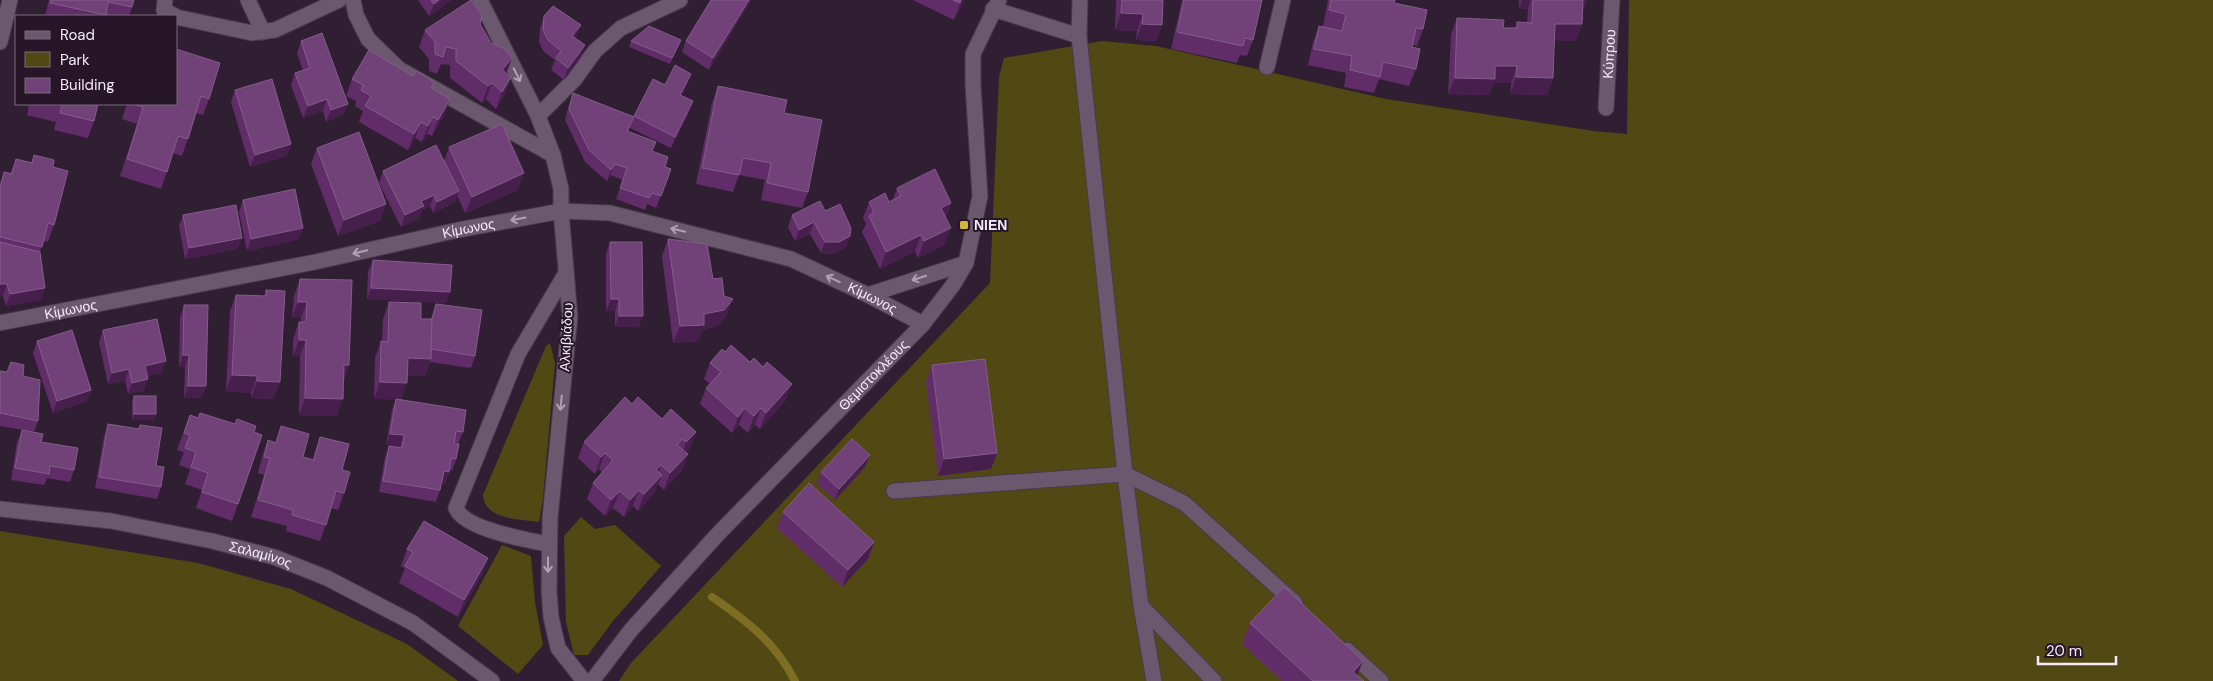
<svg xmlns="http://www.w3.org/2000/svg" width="2213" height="681" viewBox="0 0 2213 681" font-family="'DM Sans',sans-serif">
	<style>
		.green { fill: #524814 }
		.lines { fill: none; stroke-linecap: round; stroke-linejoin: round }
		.stream { stroke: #7d6e24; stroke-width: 8 }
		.minor-casing { stroke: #483a4b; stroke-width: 17 }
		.minor { stroke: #6b586e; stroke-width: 15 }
		.wall { fill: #602d69 }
		.shaded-wall { fill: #461f4c }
		.building { fill: #704278; stroke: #855c8c }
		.oneway { stroke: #b0a1b2 }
		.poi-dot { fill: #d0b736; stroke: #261628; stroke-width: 2 }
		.labels { text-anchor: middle; stroke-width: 4; stroke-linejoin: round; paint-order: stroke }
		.street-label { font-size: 14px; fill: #f5eaf7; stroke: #261628 }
		.poi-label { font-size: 14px; font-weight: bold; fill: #f5eaf7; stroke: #261628; text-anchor: start }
	</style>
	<rect width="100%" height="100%" fill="#301f32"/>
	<g class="green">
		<polygon points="1629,0 2213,0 2213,681 619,681 631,663 990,283 999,77 1004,58 1102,41 1156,46 1386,99 1594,131 1627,134"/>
		<path d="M550 343 555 363 543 498 539 522C519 519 485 520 483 495L546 346Z"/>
		<polygon points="581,517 595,529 615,525 661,566 613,621 588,655 574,655 566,622 564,536"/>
		<polygon points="0,531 198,563 291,589 407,644 458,681 0,681"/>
		<polygon points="502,545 531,556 535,602 543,645 518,674 458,626"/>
	</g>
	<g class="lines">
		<path class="stream" d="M712 597C747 621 775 642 795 681"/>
		<g class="minor-casing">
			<g id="minor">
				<polyline points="165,0 164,10 175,16"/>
				<polyline points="248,0 263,32"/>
				<polyline points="353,0 356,15 368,39 399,69 553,155"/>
				<polyline points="480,0 538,116 553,155 561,189 561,211 570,317 550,518 549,591 551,617 558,648 584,681"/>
				<polyline points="993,9 1079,36 1080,0"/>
				<polyline points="176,17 252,33 275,30 339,0"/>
				<polyline points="1079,36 1125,474 1141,606 1154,681"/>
				<polyline points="0,42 10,0"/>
				<polyline points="1267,67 1283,0"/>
				<path id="s1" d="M1606 108 1612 0"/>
				<polyline points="538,116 574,80 595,51 621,28 680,0"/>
				<polyline points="868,295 966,263"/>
				<path id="s2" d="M0 323 315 262 458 230 561 211 610 213 791 259 868 295 923 324"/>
				<polyline points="894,491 1125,474 1184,503 1295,603"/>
				<path id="s3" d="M0 509 111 521 212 541 274 557 327 578 413 623 492 681"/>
				<path d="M548 544C527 540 464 529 456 508L518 354 566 273"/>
				<polyline points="1141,606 1214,681"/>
				<polyline points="1347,650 1381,681"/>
				<path id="s4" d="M592 681 631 630 717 535 923 324 953 285 966 263 980 196 973 85V54L999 0"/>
			</g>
		</g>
		<use href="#minor" class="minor"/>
	</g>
	<g class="wall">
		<polygon points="49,0 134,0 132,7 129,16 45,16"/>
		<polygon points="418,0 451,0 429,16"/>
		<polygon points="711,0 751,0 709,70 682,52 686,41"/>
		<polygon points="913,0 964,0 954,20"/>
		<polygon points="1116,0 1163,0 1162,25 1156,41 1136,40 1137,31 1115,30"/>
		<polygon points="1182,0 1262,0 1253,40 1247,56 1240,55 1237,63 1171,49"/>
		<polygon points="1328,0 1395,0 1394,3 1423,29 1417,46 1413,45 1412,47 1416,69 1409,86 1379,79 1374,93 1344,87 1346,73 1308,65 1313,42 1319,26 1323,26"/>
		<polygon points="1519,0 1587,0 1583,11 1582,24 1576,41 1554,40 1553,78 1547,95 1510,94 1511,83 1494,83 1489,95 1448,94 1451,35 1457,18 1503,28 1515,28 1517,22 1527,23 1528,9 1519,8"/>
		<polygon points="544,16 581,25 575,38 581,57 564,80 551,70 555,60 544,52 539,42 540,28"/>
		<polygon points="425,30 491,43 512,58 506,73 505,94 496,109 486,99 482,103 450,78 450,65 441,64 437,74 429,71 429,59 419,47"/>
		<polygon points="681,40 670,64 629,47 631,41"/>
		<polygon points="301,41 348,104 343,115 326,122 323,111 303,118 291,85 295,73 303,71 297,53"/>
		<polygon points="176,49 209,99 203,115 196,113 182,156 173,153 161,189 120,176 137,124 122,119 127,104 176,104"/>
		<polygon points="352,79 432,89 450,99 444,115 432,136 427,134 422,142 415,138 408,150 359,122 363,111 355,106 356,101 346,96"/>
		<polygon points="665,85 687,85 681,95 689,112 671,148 630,128 628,132 652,151 665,167 671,169 656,208 647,204 645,210 616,199 623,180 610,175 607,181 585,162 565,120 569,105 573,93 634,117"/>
		<polygon points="718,86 784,113 808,192 802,208 761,200 765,180 739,175 733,192 696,184 712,103"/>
		<polygon points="235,90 291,144 287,156 250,167 231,102"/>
		<polygon points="29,104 98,104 94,121 88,138 54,130 56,122 27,115"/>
		<polygon points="449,147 518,190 465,213 457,195 455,202 433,213 430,206 422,210 419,218 401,227 379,183 383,171 444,161"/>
		<polygon points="317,148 386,204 380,221 338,236 311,164"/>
		<polygon points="34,155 53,167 54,225 48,242 43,241 40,252 45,288 40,300 6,306 3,296 0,296 0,184 4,172 10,173 16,159 31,163"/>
		<polygon points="897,188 951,203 946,217 945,244 918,258 915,251 880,269 862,232 866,224 863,218 869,202 889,202 893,199"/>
		<polygon points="243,200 299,239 247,251 239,212"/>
		<polygon points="825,211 846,247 835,254 821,253 810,234 795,241 788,227 792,215"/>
		<polygon points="183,215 242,238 237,249 185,259 179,226"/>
		<polygon points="668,239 713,279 727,315 717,326 703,330 698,341 673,343 662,256"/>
		<polygon points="610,242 639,327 615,327 615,311 606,311 606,254"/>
		<polygon points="373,260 446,303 367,299 368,272"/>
		<polygon points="300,279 349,365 344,380 337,416 299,415 300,356 293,356 293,339 299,322 301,322 301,318 292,318 294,296"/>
		<polygon points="266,290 274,399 251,398 251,393 226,391 230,311 236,295 264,296"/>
		<polygon points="389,302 421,319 431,319 436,304 475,356 471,368 430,362 425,376 407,375 401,399 463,432 458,444 454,443 456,459 452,471 449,470 445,484 441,483 440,490 436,502 379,492 385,457 389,446 400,447 386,445 392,410 396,399 374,399 375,358 381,341 382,341 383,319"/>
		<polygon points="184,305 202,398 184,398 185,367 179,367 180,317"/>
		<polygon points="103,330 161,373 147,376 144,391 128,394 125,381 108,384 99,342"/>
		<polygon points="37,341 91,390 87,401 53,413 33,353"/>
		<polygon points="710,363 786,400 760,429 755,425 748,433 739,425 732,433 700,404 706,388 710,384 704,379"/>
		<polygon points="932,365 997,453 991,469 938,476 926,382"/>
		<polygon points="0,371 23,376 38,421 34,432 0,426"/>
		<polygon points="134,396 156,414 154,420 132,420 132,402"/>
		<polygon points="632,404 662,419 696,432 690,448 686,453 688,454 682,470 664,490 658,484 655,492 638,511 633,506 624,517 613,508 605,516 587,499 593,483 602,472 599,469 595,474 578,458 584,442"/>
		<polygon points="190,415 262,435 232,521 196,508 202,490 185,484 190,469 179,465 184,452 177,450"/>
		<polygon points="108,424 138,429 140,425 156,466 161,487 157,499 95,488 104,436"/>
		<polygon points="281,426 303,457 312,460 320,437 342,470 344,493 338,510 331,508 320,541 286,531 287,526 251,517 264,475 258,473 262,457 268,440 275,443"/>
		<polygon points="22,430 41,442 74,470 70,482 47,478 44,485 11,480 17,442"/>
		<polygon points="865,467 835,500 817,484 821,472"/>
		<polygon points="783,512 874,542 868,559 842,587 777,528"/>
		<polygon points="407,549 488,558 482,574 458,617 399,583 405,568 401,566"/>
		<polygon points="1250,623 1357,676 1364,681 1282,681 1242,644"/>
	</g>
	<g class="shaded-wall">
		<polygon points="439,0 451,0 429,16 434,4"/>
		<polygon points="749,0 751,0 750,2 709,70 713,58"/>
		<polygon points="961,0 964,0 954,20 960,3"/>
		<polygon points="1522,0 1531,0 1528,9 1519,8"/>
		<polygon points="1582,0 1587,0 1583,11"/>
		<polygon points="1121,13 1143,14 1137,31 1115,30"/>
		<polygon points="1142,24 1162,25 1156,41 1136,40"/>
		<polygon points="1555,24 1582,24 1576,41 1548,40"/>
		<polygon points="581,25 576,36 568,47 572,36"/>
		<polygon points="585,45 581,57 564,80 568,68"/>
		<polygon points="512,58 506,75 502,70"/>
		<polygon points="1495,66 1517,66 1511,83 1494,83 1489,95 1448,94 1455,78"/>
		<polygon points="691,74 687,85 676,106 680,95"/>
		<polygon points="511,77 505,94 496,109 502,92"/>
		<polygon points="1516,77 1553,78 1547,95 1510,94"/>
		<polygon points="492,83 486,99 482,103 488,86"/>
		<polygon points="327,99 323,111 303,118 308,106"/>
		<polygon points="450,99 444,115 432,136 438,120"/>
		<polygon points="693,101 689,112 671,148 675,137"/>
		<polygon points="348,104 343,115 326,122 331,110"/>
		<polygon points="433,117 427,134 422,142 428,126"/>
		<polygon points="421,122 415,138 408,150 414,134"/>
		<polygon points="291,144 287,156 250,167 255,155"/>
		<polygon points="615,164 610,175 607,181 611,170"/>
		<polygon points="524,173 518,190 465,213 472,197"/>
		<polygon points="459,191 455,202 433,213 437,202"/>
		<polygon points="434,195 430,206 422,210 419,218 401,227 405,215 421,201"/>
		<polygon points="951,203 945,219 941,208"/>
		<polygon points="386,204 380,221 338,236 344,220"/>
		<polygon points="814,222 810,234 795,241 799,230"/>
		<polygon points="303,228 299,239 247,251 251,239"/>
		<polygon points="951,228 945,244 918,258 924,241"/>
		<polygon points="921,235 915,251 880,269 886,252"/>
		<polygon points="850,236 846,247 835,254 821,253 825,242"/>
		<polygon points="242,238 237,249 185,259 189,248"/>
		<polygon points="0,284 7,284 3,296 0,296"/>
		<polygon points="45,288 40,300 6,306 10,294"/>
		<polygon points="371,288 450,292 446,303 367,299"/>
		<polygon points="611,299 619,299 615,311 606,311"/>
		<polygon points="733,299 727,315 717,326 703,330 698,341 673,343 680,326"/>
		<polygon points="298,302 307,302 301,318 292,318"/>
		<polygon points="619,316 643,316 639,327 615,327"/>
		<polygon points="299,340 306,340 300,356 293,356"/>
		<polygon points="183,355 189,355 185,367 179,367"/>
		<polygon points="408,358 431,359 425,376 402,375"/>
		<polygon points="166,361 161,373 141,377 145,366"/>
		<polygon points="344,365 349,365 343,382"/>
		<polygon points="129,369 125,381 108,384 112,373"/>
		<polygon points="232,375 257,376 251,393 226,391"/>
		<polygon points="148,379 144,391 128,394 132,383"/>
		<polygon points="257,381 280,382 274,399 251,398"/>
		<polygon points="380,382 407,383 401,400 374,399"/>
		<polygon points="792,384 786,400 760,429 766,413"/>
		<polygon points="188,386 206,386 202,398 184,398"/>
		<polygon points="91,390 87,401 53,413 57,401"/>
		<polygon points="305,398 343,399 337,416 299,415"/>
		<polygon points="745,408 739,425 732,433 738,417"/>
		<polygon points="761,408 755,425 748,433 754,416"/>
		<polygon points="134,414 156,414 154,420 132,420"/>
		<polygon points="696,432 690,448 680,459 686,442"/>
		<polygon points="390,434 404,435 400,447 386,445"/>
		<polygon points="605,453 599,469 595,474 601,457"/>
		<polygon points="997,453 991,469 938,476 944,459"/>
		<polygon points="688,454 682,470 664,490 670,473"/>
		<polygon points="870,455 865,467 835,500 839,489"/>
		<polygon points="661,465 655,482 656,470"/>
		<polygon points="444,471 449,472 445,484 439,483"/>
		<polygon points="662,475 655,492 638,511 644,494"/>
		<polygon points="639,490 633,506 624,517 630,500"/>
		<polygon points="620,491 613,508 605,516 611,500"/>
		<polygon points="874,542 868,559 842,587 848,570"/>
		<polygon points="488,558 482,574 458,617 464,600"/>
		<polygon points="1363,661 1355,681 1353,672"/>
	</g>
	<g class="building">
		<polygon points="51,0 134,0 132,7 108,2 106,15 50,3"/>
		<polygon points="431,0 439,0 434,4"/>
		<polygon points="471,0 482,15 480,24 491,43 505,49 512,58 502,70 511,77 502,92 492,83 488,86 456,61 456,49 446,47 443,57 435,54 435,42 425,30"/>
		<polygon points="711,0 749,0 713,58 686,41"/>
		<polygon points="953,0 961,0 960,3"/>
		<polygon points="1122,0 1163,0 1162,25 1142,24 1143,14 1121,13"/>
		<polygon points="1184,0 1262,0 1253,40 1245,38 1243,46 1177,32"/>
		<polygon points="1331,0 1395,0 1394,3 1427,10 1423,29 1416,28 1412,47 1420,49 1416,69 1383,62 1380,77 1350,70 1352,56 1314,49 1319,26 1342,31 1346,14 1329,10"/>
		<polygon points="1533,0 1583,0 1582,24 1555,24 1553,78 1516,77 1517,66 1495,66 1495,79 1455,78 1457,18 1504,20 1503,28 1517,28 1517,22 1532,23"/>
		<polygon points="553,6 581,25 572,36 585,45 568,68 556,58 561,51 548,40 543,30 544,16"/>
		<polygon points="649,26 681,40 672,58 631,41"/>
		<polygon points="322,33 348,104 331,110 327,99 308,106 295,73 310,68 301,41"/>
		<polygon points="176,49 220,63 209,99 201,96 188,139 178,136 167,172 127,159 143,107 133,104 176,104"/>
		<polygon points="369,50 413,76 416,71 434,82 431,88 450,99 438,120 433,117 428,126 421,122 414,134 365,106 371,96 361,90 363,85 352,79"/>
		<polygon points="675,65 691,74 680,95 693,101 675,137 634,116 653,79 665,85"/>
		<polygon points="272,79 291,144 255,155 235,90"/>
		<polygon points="718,86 787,100 784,113 822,120 808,192 767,183 771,163 743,158 739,175 702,168"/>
		<polygon points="573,93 634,117 627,131 656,142 652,151 668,157 665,167 671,169 661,196 652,193 649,198 620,188 627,168 615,164 611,170 589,150 569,109"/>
		<polygon points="56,104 98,104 94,121 60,113 62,105"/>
		<polygon points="502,124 524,173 472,197 449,147"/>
		<polygon points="359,132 386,204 344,220 317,148"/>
		<polygon points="436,145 459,191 437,202 434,195 421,201 424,206 405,215 383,171"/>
		<polygon points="34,155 54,160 53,167 68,171 54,225 48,223 42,247 0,237 0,188 4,172 12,174 16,159 32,163"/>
		<polygon points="935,169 951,203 941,208 951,228 924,241 921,235 886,252 869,216 874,212 869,202 885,193 889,202 901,196 897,188"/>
		<polygon points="295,189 303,228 251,239 243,200"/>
		<polygon points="820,201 825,211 840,204 851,228 850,236 839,242 825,242 814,222 799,230 792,215"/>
		<polygon points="236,205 242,238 189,248 183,215"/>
		<polygon points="668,239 707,244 713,279 722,278 724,296 733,299 724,310 704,314 704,325 680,326"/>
		<polygon points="0,242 40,252 45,288 10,294 7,284 0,284"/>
		<polygon points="610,242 642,242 643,316 619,316 619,299 611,299"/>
		<polygon points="373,260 452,265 450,292 371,288"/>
		<polygon points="300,279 352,280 349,365 344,365 343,399 305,398 306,340 299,340 299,322 306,322 307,302 298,302"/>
		<polygon points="266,290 285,291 280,382 257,381 257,376 232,375 236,295 266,296"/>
		<polygon points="389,302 421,303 421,319 432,319 431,359 408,358 407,383 380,382 381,341 388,342"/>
		<polygon points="436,304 482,310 475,356 431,349 432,319"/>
		<polygon points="184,305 208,305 206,386 188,386 189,355 183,355"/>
		<polygon points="157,319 166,361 145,366 148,379 132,383 129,369 112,373 103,330"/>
		<polygon points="72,330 91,390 57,401 37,341"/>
		<polygon points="731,345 750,362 754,358 763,367 767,362 792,384 766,413 761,408 754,416 745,408 738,417 706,388 721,372 710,363 722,349 725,352"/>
		<polygon points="985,359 997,453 944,459 932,365"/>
		<polygon points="11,362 24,365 23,376 40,380 38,421 0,413 0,371 7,372"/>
		<rect x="134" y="396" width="22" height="18"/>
		<polygon points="625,397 632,404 638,397 662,419 671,409 696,432 686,442 682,439 677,445 688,454 670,473 661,465 656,470 662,475 644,494 639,490 630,500 620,491 611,500 593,483 613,460 605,453 601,457 584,442"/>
		<polygon points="396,399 466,410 463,432 456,431 454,444 459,444 456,459 451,458 449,472 444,471 440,490 383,481 389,446 402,448 404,435 390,434"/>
		<polygon points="200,413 235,424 237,419 256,426 254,432 262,435 238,504 202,492 208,473 191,467 196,452 185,448 190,435 184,433 190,415 198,418"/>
		<polygon points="108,424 139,429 140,425 162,428 156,466 164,467 161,487 99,477"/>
		<polygon points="281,426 309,434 303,457 314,460 320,437 349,444 342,470 350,472 344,493 336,491 326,525 292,515 293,510 258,500 270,458 264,457 268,440 276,443"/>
		<polygon points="22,430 43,434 41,442 78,448 74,470 50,466 49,474 15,468"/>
		<polygon points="852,439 870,455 839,489 821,472"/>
		<polygon points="809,483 874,542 848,570 783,512"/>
		<polygon points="424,521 488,558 464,600 405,566 413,552 407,549"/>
		<polygon points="1284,587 1363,661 1353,672 1364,681 1313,681 1250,623"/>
	</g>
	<defs><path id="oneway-shaft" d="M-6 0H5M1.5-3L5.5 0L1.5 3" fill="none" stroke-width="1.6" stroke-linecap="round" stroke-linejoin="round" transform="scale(1.25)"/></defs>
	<g class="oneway">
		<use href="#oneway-shaft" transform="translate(517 75) rotate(64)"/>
		<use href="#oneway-shaft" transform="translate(518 219) rotate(169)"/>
		<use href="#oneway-shaft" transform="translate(678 230) rotate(-166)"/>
		<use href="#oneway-shaft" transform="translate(360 252) rotate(167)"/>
		<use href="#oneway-shaft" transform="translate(919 278) rotate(162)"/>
		<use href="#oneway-shaft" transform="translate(833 279) rotate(-155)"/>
		<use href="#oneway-shaft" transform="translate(561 403) rotate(96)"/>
		<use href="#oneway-shaft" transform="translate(548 565) rotate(90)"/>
	</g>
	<rect class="poi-dot" x="959" y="220" width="10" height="10" rx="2.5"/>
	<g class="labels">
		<g class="street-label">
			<text dy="5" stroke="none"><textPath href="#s1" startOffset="54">Κύπρου</textPath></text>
			<text dy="5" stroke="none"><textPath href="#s2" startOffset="478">Κίμωνος</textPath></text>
			<text dy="5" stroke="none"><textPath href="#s2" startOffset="898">Κίμωνος</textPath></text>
			<text dy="5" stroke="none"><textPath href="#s2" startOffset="72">Κίμωνος</textPath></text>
			<text transform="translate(566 337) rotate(-87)" y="5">Αλκιβιάδου</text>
			<text dy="5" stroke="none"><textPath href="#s4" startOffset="416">Θεμιστοκλέους</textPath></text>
			<text dy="5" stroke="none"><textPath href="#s3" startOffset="265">Σαλαμίνος</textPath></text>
		</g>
		<g class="poi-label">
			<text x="974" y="230">ΝΙΕΝ</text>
		</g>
	</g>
	<rect x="15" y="15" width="162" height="90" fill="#261628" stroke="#796b7b"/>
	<rect x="25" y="31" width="25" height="8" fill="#6b586e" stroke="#796b7b"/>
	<text x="60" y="40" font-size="15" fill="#f5eaf7">Road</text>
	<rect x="25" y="52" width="25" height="15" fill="#524814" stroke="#796b7b"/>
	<text x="60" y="65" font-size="15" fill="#f5eaf7">Park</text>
	<rect x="25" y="78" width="25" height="15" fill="#704278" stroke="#796b7b"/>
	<text x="60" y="90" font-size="15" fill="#f5eaf7">Building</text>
	<path d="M2038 656v8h78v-8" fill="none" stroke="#f5eaf7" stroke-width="2.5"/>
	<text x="2046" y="656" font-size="15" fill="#f5eaf7" stroke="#261628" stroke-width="4" paint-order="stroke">20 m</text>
</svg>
